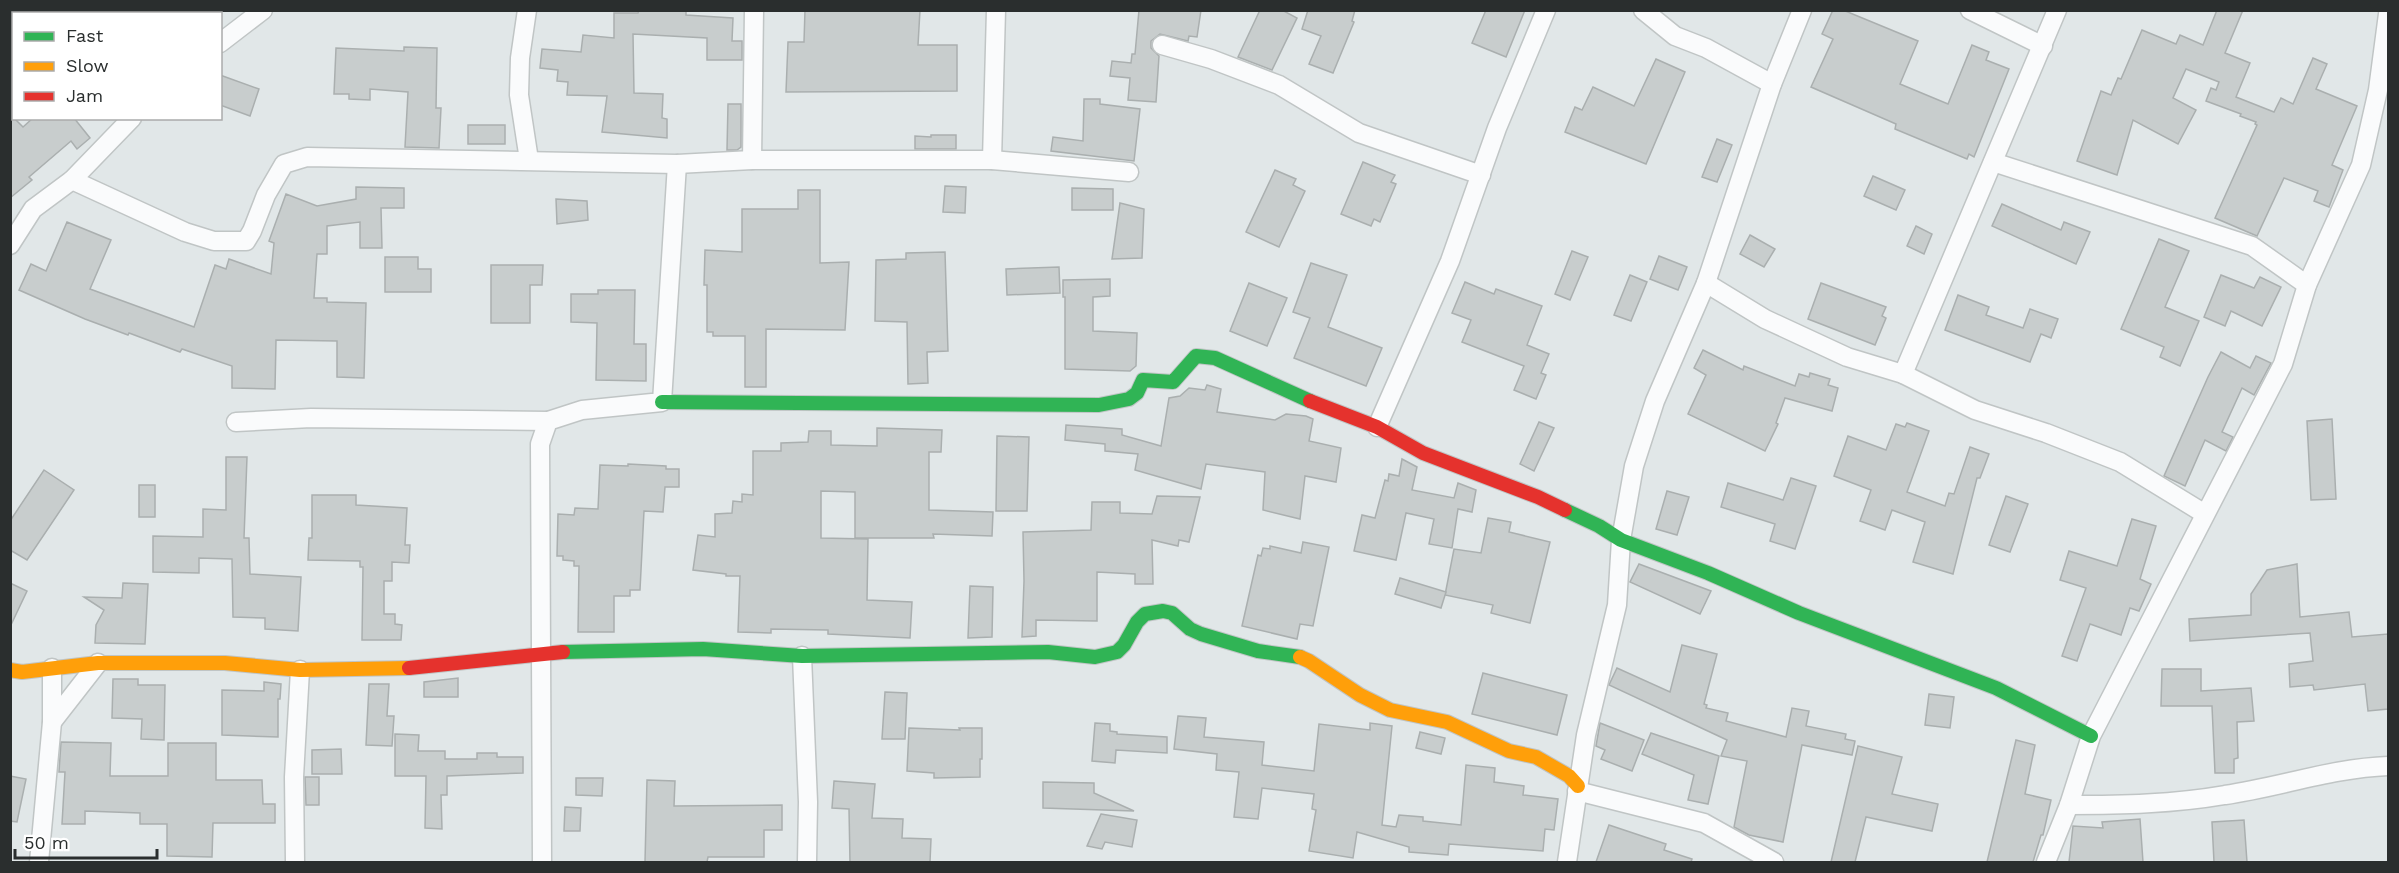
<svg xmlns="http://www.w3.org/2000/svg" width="2399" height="873" viewBox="0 0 2399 873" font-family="'Work Sans',sans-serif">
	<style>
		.building { fill: #c8cdcd; stroke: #aaafaf; stroke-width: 1.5 }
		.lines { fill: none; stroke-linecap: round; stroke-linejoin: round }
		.street-casing { stroke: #c0c5c5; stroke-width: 21 }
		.fast-casing { stroke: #c0c5c5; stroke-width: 16 }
		.slow-casing { stroke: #c0c5c5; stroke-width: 16 }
		.jam-casing { stroke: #c0c5c5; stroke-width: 16 }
		.street { stroke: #fafbfc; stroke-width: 18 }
		.fast { stroke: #30b455; stroke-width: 14 }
		.slow { stroke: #ff9f0a; stroke-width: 14 }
		.jam { stroke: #e5322d; stroke-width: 14 }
	</style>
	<rect width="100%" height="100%" fill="#e1e7e8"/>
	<g class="building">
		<polygon points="639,10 686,10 686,15 733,18 732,41 742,41 742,60 707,60 707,38 633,34 634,93 663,94 662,118 667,119 667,138 602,132 607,96 567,95 568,82 557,81 558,70 540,68 542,49 581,52 583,35 614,38 614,13 638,13"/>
		<polygon points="805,10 920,10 918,45 957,45 957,91 786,92 788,42 804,42"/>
		<polygon points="1139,10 1201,10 1197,37 1189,36 1188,41 1160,34 1151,41 1151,48 1159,56 1156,102 1128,100 1130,78 1110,76 1112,61 1131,63 1132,54 1135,54"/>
		<polygon points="1260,10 1282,10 1297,18 1272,70 1238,57"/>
		<polygon points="1308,10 1355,10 1352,21 1354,22 1333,73 1309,64 1321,36 1302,29"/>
		<polygon points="1486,10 1525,10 1506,57 1472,43"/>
		<polygon points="1833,10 1843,10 1918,41 1900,84 1948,104 1972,45 1989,52 1986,60 2009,69 1974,157 1969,154 1967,159 1895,129 1896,124 1811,87 1833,39 1822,34"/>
		<polygon points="2217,10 2243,10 2225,53 2250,63 2236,97 2274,112 2281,98 2293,104 2313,58 2327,64 2316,89 2357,106 2332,165 2343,170 2329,207 2314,201 2318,191 2284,178 2257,236 2215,218 2257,125 2255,124 2256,122 2240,116 2241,114 2206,101 2211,88 2216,90 2219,82 2186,69 2173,98 2196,110 2178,144 2133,120 2117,175 2077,161 2101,91 2111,95 2118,78 2121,79 2142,30 2176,44 2180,35 2203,45"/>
		<polygon points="404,47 437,48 436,108 441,108 439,148 405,147 408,92 370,89 370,100 349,99 349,94 334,94 336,48 404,51"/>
		<polygon points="1656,59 1685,72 1646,164 1565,132 1575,107 1582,110 1593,87 1634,106"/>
		<polygon points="220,75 259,89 250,116 220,105"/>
		<polygon points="1084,99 1100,99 1100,104 1140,109 1134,161 1051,151 1053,137 1083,141"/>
		<polygon points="728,104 741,104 741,147 737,150 727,150"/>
		<polygon points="10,114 23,127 33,118 74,118 90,138 77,149 71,141 29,177 32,180 10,198"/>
		<rect x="468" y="125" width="37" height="19"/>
		<polygon points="931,135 956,135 956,149 915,149 915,136 931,137"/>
		<polygon points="1717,139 1732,145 1717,182 1702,177"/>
		<polygon points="1363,162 1395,175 1391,182 1396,184 1380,222 1374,219 1371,226 1341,214"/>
		<polygon points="1275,170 1296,179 1293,185 1305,191 1279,247 1246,232"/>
		<polygon points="1873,176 1905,190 1896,210 1864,196"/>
		<polygon points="945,186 966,187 965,213 943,212"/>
		<polygon points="356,187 404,188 404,208 381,208 382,248 360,248 360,222 327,226 327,254 317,254 314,298 327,298 327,302 366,303 364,378 337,377 337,341 276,340 275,389 232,388 232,366 182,349 180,352 129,333 128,335 85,319 19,290 31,264 46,271 67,222 111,240 90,289 194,327 215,265 226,269 229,259 271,274 274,243 269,241 286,194 317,206 356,199"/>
		<polygon points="1072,188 1113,189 1113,210 1072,210"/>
		<polygon points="798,190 820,190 820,263 849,262 845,330 766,329 766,387 745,387 745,336 713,336 713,332 707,332 707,285 704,285 705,250 742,252 742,209 798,209"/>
		<polygon points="556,199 587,201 588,220 557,224"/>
		<polygon points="1120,203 1144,209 1142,258 1112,259"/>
		<polygon points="2002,204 2061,230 2064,222 2090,232 2076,264 1992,226"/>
		<polygon points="1916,226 1932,234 1924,254 1907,246"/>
		<polygon points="1750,235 1775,249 1764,267 1740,254"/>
		<polygon points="2159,239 2189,251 2165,307 2199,321 2180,366 2160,357 2164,347 2121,329"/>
		<polygon points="1572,251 1588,257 1570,300 1555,294"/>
		<polygon points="945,252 948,351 927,352 928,383 908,384 907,322 875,321 876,260 906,259 906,253"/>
		<polygon points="1659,256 1687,267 1678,290 1650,279"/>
		<polygon points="385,257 418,257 418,269 431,269 431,292 385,292"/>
		<polygon points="1311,263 1347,275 1328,327 1382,348 1366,386 1294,358 1310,318 1293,312"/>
		<polygon points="491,265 543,265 542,285 530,285 530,323 491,323"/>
		<polygon points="1059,267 1060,293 1007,295 1006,269"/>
		<polygon points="1630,275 1647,282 1631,321 1614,315"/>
		<polygon points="2221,275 2254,288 2260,277 2281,287 2262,326 2231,311 2225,326 2204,317"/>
		<polygon points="1110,279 1110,296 1093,297 1093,331 1137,333 1136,366 1130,371 1065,369 1065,297 1063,297 1063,280"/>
		<polygon points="1465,282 1494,294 1496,289 1542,306 1527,345 1549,354 1541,373 1546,375 1536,399 1514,390 1524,366 1462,342 1471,320 1452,313"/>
		<polygon points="1249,283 1287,298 1267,346 1230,331"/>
		<polygon points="1821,283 1886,307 1882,316 1886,318 1875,345 1808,319"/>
		<polygon points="598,290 635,290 634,344 646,344 646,381 596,380 597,323 571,322 571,294 598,294"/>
		<polygon points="1958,295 1989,307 1986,315 2023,328 2030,309 2058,319 2051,338 2041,334 2030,362 1945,330"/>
		<polygon points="1703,350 1743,370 1744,366 1795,386 1799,374 1809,377 1810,373 1830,379 1828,385 1838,388 1832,411 1785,398 1776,423 1778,424 1765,451 1688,414 1706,375 1694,368"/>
		<polygon points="2221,352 2250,368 2256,356 2271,363 2254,395 2242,388 2222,432 2233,437 2226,451 2205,440 2185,486 2164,476 2208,377"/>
		<polygon points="1207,385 1221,389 1217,412 1275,420 1286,414 1306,416 1313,419 1309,441 1341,448 1336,482 1305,476 1300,519 1263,510 1265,472 1206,464 1201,489 1135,470 1138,454 1105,451 1105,444 1065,440 1066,425 1096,427 1122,429 1122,435 1161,446 1169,398 1180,396 1189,388 1205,390"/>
		<polygon points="2332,419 2336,499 2311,500 2307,421"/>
		<polygon points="1539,422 1554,428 1534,471 1520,464"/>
		<polygon points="1907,423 1929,431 1907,492 1945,506 1949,493 1954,494 1970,447 1989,454 1980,478 1977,478 1953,574 1913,562 1925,522 1892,510 1885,530 1860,521 1871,490 1834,476 1848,436 1886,450 1896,424 1905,427"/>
		<polygon points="877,428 942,430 941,452 929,452 929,510 993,512 992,536 933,534 934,538 855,538 855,492 821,491 821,538 868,539 867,600 912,602 910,638 828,634 828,630 771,629 771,633 738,632 740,576 726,576 726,574 693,570 698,535 715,537 715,514 732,513 733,501 742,502 742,494 753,495 753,451 781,451 781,443 808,442 809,431 831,431 831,445 877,446"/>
		<polygon points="997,436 1029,437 1027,511 996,511"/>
		<polygon points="226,457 247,457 244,538 249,538 250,574 301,577 298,631 265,629 265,618 233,617 232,559 199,558 199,573 153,572 153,536 203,537 203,509 226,510"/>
		<polygon points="1402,459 1417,467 1412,490 1454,498 1458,483 1476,490 1472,512 1458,509 1452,548 1429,544 1434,519 1406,513 1396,560 1354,551 1362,515 1375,518 1385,480 1388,481 1389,474 1399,476"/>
		<polygon points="628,464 666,466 666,469 679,469 679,487 665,487 663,512 644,511 640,590 630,590 630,596 614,596 614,632 578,632 579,566 574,566 574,561 563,560 563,556 557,556 558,514 574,515 575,508 598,509 600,465 628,466"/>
		<polygon points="44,470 74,490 27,560 10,550 10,521"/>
		<polygon points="1791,478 1816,486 1795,549 1770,541 1775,524 1721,507 1728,483 1783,500"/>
		<rect x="139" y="485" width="16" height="32"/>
		<polygon points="1667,491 1689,497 1677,535 1656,529"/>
		<polygon points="312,495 356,495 356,505 407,508 405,545 410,545 409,563 392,562 392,581 384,581 384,614 395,614 395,624 402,625 401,640 362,640 363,567 360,567 360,561 308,560 309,538 312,538"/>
		<polygon points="1157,496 1200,497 1189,542 1179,540 1178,546 1152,540 1153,584 1135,584 1135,574 1097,572 1097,621 1036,620 1036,636 1022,637 1024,581 1023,532 1091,530 1092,502 1120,502 1120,513 1152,514"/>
		<polygon points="2006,496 2028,504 2010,552 1989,545"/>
		<polygon points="1488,518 1511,522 1509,532 1550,542 1530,623 1491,613 1493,605 1445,595 1454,549 1481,553"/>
		<polygon points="2132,519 2156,526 2140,579 2151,584 2139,611 2130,608 2121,635 2090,624 2077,661 2062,656 2086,588 2060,580 2069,551 2117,566"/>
		<polygon points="1303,542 1329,547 1313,626 1300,624 1297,639 1242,626 1258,555 1261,556 1263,548 1270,549 1270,546 1301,553"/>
		<polygon points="1639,564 1711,591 1700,614 1630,582"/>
		<polygon points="2297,564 2300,617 2349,612 2352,637 2388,634 2388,709 2368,711 2365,684 2314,690 2313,685 2290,687 2289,664 2313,661 2310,633 2190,641 2189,619 2251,615 2251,594 2267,570"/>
		<polygon points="1400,578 1446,592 1441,608 1395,594"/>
		<polygon points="10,583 27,591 10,627"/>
		<polygon points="123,583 148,584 145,644 95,643 96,625 104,610 84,597 122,598"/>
		<polygon points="970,586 993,587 992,637 968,638"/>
		<polygon points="1682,645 1717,654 1704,704 1707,705 1706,708 1728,713 1726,721 1786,737 1792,708 1809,711 1806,726 1846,734 1845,739 1855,741 1852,755 1802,745 1783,842 1749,835 1734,827 1747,761 1721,756 1727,740 1609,685 1617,668 1670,692"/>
		<polygon points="2162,669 2201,669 2201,691 2251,688 2254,721 2237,722 2238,758 2234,759 2234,773 2215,773 2212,706 2161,706"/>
		<polygon points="1483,673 1567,695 1557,735 1472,714"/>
		<polygon points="458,678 458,697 424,697 424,682"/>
		<polygon points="113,679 138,679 138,685 165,685 164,740 141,739 142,719 112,718"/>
		<polygon points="264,682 281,684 280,699 278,699 278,737 222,735 222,690 264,691"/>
		<polygon points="369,684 389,684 387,716 394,716 392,746 366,745"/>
		<polygon points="885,692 907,693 905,739 882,739"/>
		<polygon points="1929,694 1954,697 1950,728 1925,725"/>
		<polygon points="1178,716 1206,718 1204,737 1264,742 1262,765 1314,771 1319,724 1370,730 1370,723 1392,726 1382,825 1396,827 1399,815 1423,817 1423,821 1461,825 1466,765 1495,768 1494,782 1524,786 1523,795 1558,799 1554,830 1545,829 1543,851 1449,844 1448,855 1409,852 1409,847 1357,832 1353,858 1309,851 1316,810 1312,809 1314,794 1262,788 1258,819 1234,817 1239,772 1216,770 1217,754 1174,749"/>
		<polygon points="1095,723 1110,724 1110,731 1117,732 1117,734 1167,737 1167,753 1116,750 1115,763 1092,761"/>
		<polygon points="1600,723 1644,740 1632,771 1601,759 1605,750 1596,746"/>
		<polygon points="909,728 960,730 959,728 982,728 982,759 980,759 980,777 934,778 934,773 907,771"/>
		<polygon points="1420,732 1445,738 1441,754 1416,748"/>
		<polygon points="1651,733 1719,756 1708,804 1688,800 1694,775 1642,754"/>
		<polygon points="395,734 419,735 418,751 445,751 445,759 477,759 477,753 497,753 497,757 523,757 523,773 447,776 447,795 441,795 442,829 425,828 426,776 395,776"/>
		<polygon points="2016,740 2035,745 2025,794 2051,800 2043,835 2041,835 2033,862 1987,862"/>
		<polygon points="61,742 111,743 110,776 168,776 168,743 216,743 216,780 262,780 263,804 275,804 275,823 213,823 212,857 167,856 167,824 140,824 140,813 85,811 85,824 62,824 65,772 59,772"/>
		<polygon points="1858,746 1902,757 1892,794 1938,804 1932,831 1866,817 1855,862 1831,862"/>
		<polygon points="341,749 342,774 312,774 312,750"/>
		<polygon points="10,776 26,779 17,822 10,821"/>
		<polygon points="305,777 319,777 319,805 306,805"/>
		<polygon points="576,778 603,778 602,796 576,795"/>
		<polygon points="647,780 675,781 674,806 782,805 782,830 764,830 764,857 708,857 707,862 645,862"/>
		<polygon points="834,781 875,784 872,818 903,819 902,838 931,839 930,862 850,862 849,809 832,808"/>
		<polygon points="1043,782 1094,783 1094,793 1134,811 1043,808"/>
		<polygon points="565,807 581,808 580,831 564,831"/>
		<polygon points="1101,814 1137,820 1132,847 1105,842 1102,849 1087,846"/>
		<polygon points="2140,819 2143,862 2069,862 2073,826 2103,828 2102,822"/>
		<polygon points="2244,820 2247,862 2214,862 2212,822"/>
		<polygon points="1609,825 1666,844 1664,850 1692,859 1691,862 1596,862"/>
	</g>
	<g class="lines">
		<g class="street-casing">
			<g id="street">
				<polyline points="527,10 520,58 519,95 529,160"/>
				<polyline points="1643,10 1675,36 1706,48 1772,84"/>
				<polyline points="1970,10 2043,46"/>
				<polyline points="220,43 263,10"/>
				<polyline points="1162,45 1211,59 1279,85 1359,133 1481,175"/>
				<polyline points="752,160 754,10"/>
				<polyline points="992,160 996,10"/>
				<polyline points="1993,162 2252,246 2307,285"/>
				<polyline points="72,180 185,232 214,241 246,241 252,231 266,195 284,164 307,157 677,164 752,160 992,160 1129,172"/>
				<polyline points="10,245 33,209 72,180 132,118"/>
				<polyline points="1706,283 1765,319 1847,357 1903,374 1975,410 2046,433 2120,462 2205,514"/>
				<polyline points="1903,374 2057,10"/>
				<polyline points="236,422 311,418 548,421"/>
				<polyline points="1377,427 1450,261 1497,128 1546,10"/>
				<polyline points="802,656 808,802 807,862"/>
				<polyline points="52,722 98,663"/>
				<polyline points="1577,791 1704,823 1774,862"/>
				<path d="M2069 805C2122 805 2173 804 2225 795 2280 787 2333 768 2388 766"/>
				<polyline points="39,862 52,722 52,668"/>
				<polyline points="295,862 294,777 300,670"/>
				<polyline points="542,862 540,444 548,421 582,410 662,402 677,164"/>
				<polyline points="1567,862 1586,735 1617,605 1621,540 1634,466 1655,401 1706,283 1772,84 1802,10"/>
				<polyline points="2046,862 2069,805 2091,736 2283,364 2307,285 2361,165 2378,90 2388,14"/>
			</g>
		</g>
		<g class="fast-casing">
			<g id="fast">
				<polyline points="662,402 1099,405 1129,399 1137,393 1143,380 1173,382 1196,356 1215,358 1310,401"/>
				<polyline points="1565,510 1599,526 1621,540 1708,573 1799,613 1996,688 2091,736"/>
				<polyline points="563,652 703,649 802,656 1048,652 1095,657 1117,652 1124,645 1137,622 1145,614 1163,611 1172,613 1190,629 1201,634 1258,651 1300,657"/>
			</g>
		</g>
		<g class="slow-casing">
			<g id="slow">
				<polyline points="1300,657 1309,661 1360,695 1390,710 1447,722 1509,751 1536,757 1569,776 1578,786"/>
				<polyline points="10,670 22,672 98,663 225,663 300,670 409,668"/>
			</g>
		</g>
		<g class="jam-casing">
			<g id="jam">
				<polyline points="1310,401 1377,427 1423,453 1538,497 1565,510"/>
				<polyline points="409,668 563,652"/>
			</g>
		</g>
		<use href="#street" class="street"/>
		<use href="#fast" class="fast"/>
		<use href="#slow" class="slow"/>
		<use href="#jam" class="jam"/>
	</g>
	<rect width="2399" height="873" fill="none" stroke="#2a2e2e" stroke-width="24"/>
	<rect x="12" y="12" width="210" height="108" fill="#ffffff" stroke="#aaabab" stroke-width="1.5"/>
	<rect x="24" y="32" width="30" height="9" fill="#30b455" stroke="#aaabab" stroke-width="1.5"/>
	<text x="66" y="42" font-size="18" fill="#2a2e2e">Fast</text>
	<rect x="24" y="62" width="30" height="9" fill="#ff9f0a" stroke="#aaabab" stroke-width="1.5"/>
	<text x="66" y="72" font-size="18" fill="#2a2e2e">Slow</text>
	<rect x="24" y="92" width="30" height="9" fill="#e5322d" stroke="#aaabab" stroke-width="1.5"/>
	<text x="66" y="102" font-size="18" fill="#2a2e2e">Jam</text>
	<path d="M15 849v9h142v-9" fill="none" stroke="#2a2e2e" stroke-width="3"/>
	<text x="24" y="849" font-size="18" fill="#2a2e2e" stroke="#ffffff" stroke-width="4.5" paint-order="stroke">50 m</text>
</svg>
